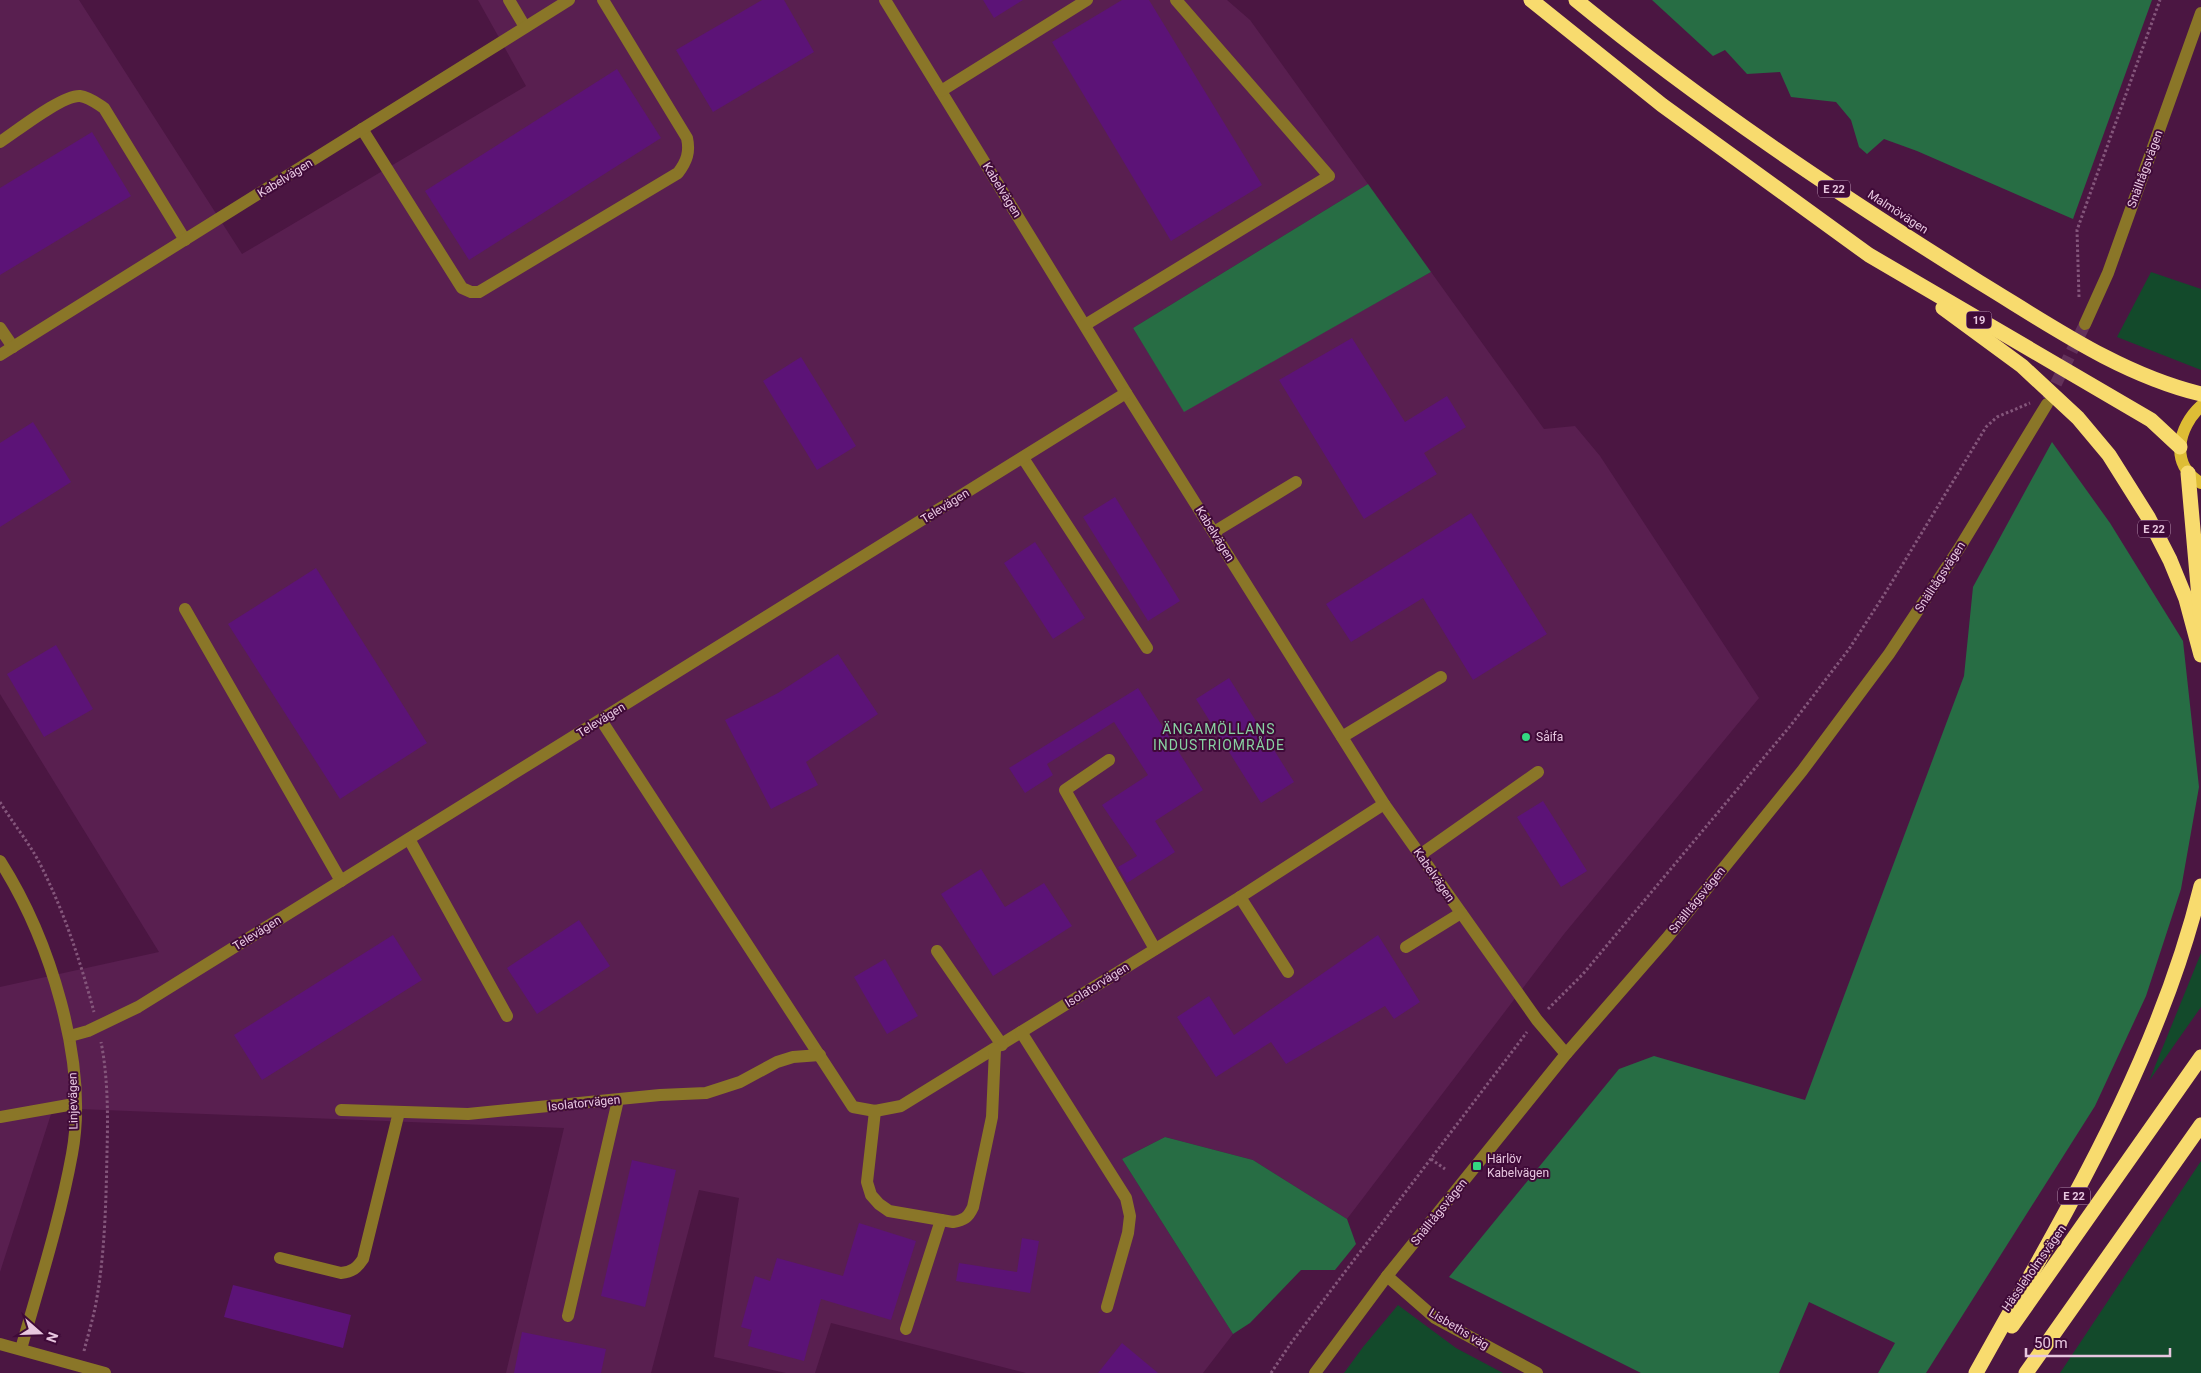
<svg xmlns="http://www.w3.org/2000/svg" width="2201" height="1373" viewBox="0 0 2201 1373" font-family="Roboto,sans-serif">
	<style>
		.built { fill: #591f50 }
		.green { fill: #134a2b }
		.forest { fill: #276d44 }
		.building { fill: #5c1377 }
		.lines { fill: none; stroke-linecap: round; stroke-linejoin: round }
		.minor-tunnel { stroke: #63315a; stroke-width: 12; stroke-dasharray: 12 6; stroke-linecap: butt }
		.path { stroke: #84567b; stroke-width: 3; stroke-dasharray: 2.5 2.5; stroke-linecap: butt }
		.minor { stroke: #8a7628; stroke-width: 12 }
		.major { stroke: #debd35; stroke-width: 12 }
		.highway { stroke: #f8db6e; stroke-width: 15 }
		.poi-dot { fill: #33d882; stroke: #3f0a38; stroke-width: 2 }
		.labels { text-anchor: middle; stroke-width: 4; stroke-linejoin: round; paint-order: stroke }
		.shield { fill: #3f0a38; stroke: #b58eae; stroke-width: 1 }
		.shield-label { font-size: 11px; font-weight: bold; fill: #e8c7e0 }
		.street-label { font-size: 12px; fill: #e8c7e0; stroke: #3f0a38 }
		.poi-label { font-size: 12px; fill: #e8c7e0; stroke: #3f0a38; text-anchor: start }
		.neighbourhood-label { font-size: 14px; letter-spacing: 1px; fill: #89d2a2; stroke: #3f0a38 }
	</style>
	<rect width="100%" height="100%" fill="#4b1642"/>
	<polygon class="built" points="0,0 79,0 242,254 526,86 478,0 1227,0 1250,20 1368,184 1133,328 1184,411 1431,272 1544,429 1575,426 1600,456 1759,698 1564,934 1347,1219 1253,1160 1165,1137 1122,1159 1233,1334 1203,1373 1026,1373 831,1323 815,1373 786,1373 714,1357 739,1198 699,1190 651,1373 506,1373 564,1128 53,1108 0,1272 0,987 159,952 0,694"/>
	<g class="green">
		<polygon points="2151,272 2201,289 2201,370 2117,337"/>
		<polygon points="2201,953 2201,1007 2149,1081"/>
		<polygon points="2201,1161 2201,1373 2060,1373"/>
		<polygon points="1398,1305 1456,1348 1503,1373 1344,1373 1363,1347"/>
	</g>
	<g class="forest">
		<polygon points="1652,0 2152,0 2073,219 1917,151 1884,139 1867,154 1859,147 1851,120 1836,102 1791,97 1780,72 1747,74 1725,50 1713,56"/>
		<polygon points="1368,184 1431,272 1184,412 1133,328"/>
		<polygon points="2052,442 2110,523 2183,641 2199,787 2181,889 2146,996 2095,1106 1926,1373 1878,1373 1895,1343 1809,1302 1779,1373 1641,1373 1449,1277 1619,1069 1654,1056 1805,1100 1964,676 1973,587"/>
		<polygon points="1165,1137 1253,1160 1347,1219 1356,1244 1335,1270 1301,1270 1250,1323 1233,1334 1122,1159"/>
	</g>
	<g class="building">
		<polygon points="762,0 784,0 814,52 713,112 676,50"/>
		<polygon points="983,0 1023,0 994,18"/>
		<polygon points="1122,0 1149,0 1262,185 1171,241 1052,42"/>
		<polygon points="617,69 661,138 469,260 425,191"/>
		<polygon points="92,132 131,196 0,275 0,188"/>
		<polygon points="1352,338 1405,422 1447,396 1466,427 1424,453 1437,474 1364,519 1279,380"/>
		<polygon points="801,357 856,446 817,470 763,381"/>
		<polygon points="33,422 71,482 0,527 0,443"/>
		<polygon points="1115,497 1180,601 1148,621 1083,517"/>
		<polygon points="1471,513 1547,634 1473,680 1423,598 1351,642 1326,604"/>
		<polygon points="1035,542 1085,618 1053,639 1004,563"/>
		<polygon points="316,568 427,743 340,799 228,624"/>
		<polygon points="56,645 93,709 44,737 7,674"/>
		<polygon points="838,654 878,714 806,762 818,785 771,809 725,720 778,693"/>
		<polygon points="1229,678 1294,782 1261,803 1196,699"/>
		<polygon points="1138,688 1203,790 1155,821 1175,852 1127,883 1118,867 1137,856 1102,805 1148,775 1114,722 1047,764 1053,775 1025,793 1009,768"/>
		<polygon points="1543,801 1587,871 1561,887 1517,817"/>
		<polygon points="981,869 1005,907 1044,883 1072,926 993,976 941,894"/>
		<polygon points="579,920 610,966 537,1014 507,968"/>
		<polygon points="393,935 422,980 262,1080 234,1035"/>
		<polygon points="1378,935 1420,1002 1394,1019 1385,1006 1286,1064 1271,1042 1216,1077 1177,1017 1209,996 1234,1035"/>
		<polygon points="885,959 918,1016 887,1034 854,977"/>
		<polygon points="632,1160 676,1170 645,1307 601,1296"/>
		<polygon points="859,1223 916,1241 891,1320 821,1299 804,1361 748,1346 752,1330 741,1327 755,1276 770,1281 777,1258 843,1276"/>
		<polygon points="1022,1238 1039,1241 1030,1293 956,1281 959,1263 1017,1272"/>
		<polygon points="233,1285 351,1315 343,1348 224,1317"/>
		<polygon points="522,1332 606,1349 601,1373 514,1373"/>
		<polygon points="1122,1343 1158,1373 1098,1373"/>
	</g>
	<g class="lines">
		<polyline class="minor-tunnel" points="2048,400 2085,324"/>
		<g class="path">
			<polyline points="2079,297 2077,230 2160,0"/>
			<path d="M0 802C12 822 27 840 38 860 63 908 80 960 94 1012"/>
			<polyline points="1548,1009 1583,974 1791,725 1849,649 1884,595 1986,427 1997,417 2030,403"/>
			<polyline points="1431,1159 1445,1169"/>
			<path d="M84 1351C88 1335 93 1319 96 1303 105 1253 106 1202 107 1152 108 1116 108 1077 101 1042"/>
			<polyline points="1271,1373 1291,1343 1527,1032"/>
		</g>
		<g class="minor">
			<polyline points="509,0 525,27"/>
			<polyline points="885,0 1126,393 1384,804 1537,1020 1566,1054"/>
			<polyline points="941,91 1087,0"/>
			<path d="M362 129 462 288 471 292H479L678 173C687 161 690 152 687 138L603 0"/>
			<path d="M0 142C17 131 62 95 80 96 89 97 96 103 104 108L185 240"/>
			<polyline points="2085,324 2108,273 2201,13"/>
			<polyline points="1085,325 1329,176 1176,0"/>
			<polyline points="0,328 13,347"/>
			<polyline points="0,355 569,0"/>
			<polyline points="1023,458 1147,648"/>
			<polyline points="1214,532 1296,482"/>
			<polyline points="185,609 341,881"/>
			<polyline points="601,720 853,1107 875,1111 901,1106 1240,897 1384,804"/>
			<polyline points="1342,737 1441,677"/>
			<polyline points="1109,760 1065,790 1155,949"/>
			<polyline points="409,839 507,1016"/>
			<polyline points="1420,855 1538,772"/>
			<path d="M0 861C49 938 89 1062 72 1154 60 1220 39 1285 21 1349"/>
			<polyline points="1240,897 1288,972"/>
			<polyline points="1406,947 1461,913"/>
			<polyline points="937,951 1002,1045"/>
			<polyline points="1021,1032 1126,1198 1130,1216 1128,1233 1107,1307"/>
			<polyline points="70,1036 88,1031 138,1007 1126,393"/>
			<polyline points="341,1110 468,1114 660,1095 706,1093 740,1082 777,1062 793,1057 820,1055"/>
			<path d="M875 1111 867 1182 871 1195 879 1204 889 1211 953 1222C964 1220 968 1218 973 1207L992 1117 995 1049"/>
			<polyline points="0,1117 74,1104"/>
			<path d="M280 1258 341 1273C352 1272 357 1268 363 1259L399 1112"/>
			<polyline points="1387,1276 1435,1318 1537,1373"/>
			<polyline points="568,1316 618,1100"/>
			<polyline points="906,1329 941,1220"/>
			<polyline points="0,1344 105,1373"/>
			<polyline points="1315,1373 1387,1276 1566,1054 1667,938 1802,771 1889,654 1960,547 2047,404"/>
		</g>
		<path class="major" d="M2201 406C2178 427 2169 465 2201 483"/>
		<g class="highway">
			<polyline points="1531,0 1662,105 1869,255 2151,420 2180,447"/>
			<path d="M1576 0C1703 104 1840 195 1979 282 2050 325 2119 374 2201 394"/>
			<polyline points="1943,308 2022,366 2078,418 2109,455 2148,517 2170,560 2186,599 2201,655"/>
			<polyline points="2188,473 2201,620"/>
			<polyline points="2012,1326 2201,1057"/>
			<path d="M1976 1373C2064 1214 2157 1064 2201 886"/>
			<polyline points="2026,1373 2201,1125"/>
		</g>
	</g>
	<g class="poi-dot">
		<circle cx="1526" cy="737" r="5"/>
		<rect x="1472" y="1161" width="10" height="10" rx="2.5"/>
	</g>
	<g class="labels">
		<g class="shield">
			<rect x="1818" y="180.5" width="32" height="17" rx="4"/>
			<rect x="1966.5" y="311.5" width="25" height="17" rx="4"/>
			<rect x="2138" y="520.5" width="32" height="17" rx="4"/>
			<rect x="2058" y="1187.5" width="32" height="17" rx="4"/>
		</g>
		<g class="shield-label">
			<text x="1834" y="193">E 22</text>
			<text x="1979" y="324">19</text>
			<text x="2154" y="533">E 22</text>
			<text x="2074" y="1200">E 22</text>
		</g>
		<g class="street-label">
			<text transform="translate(2145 169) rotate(-70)" y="4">Snälltågsvägen</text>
			<text transform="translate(285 178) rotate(-32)" y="4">Kabelvägen</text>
			<text transform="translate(1002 190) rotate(58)" y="4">Kabelvägen</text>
			<text transform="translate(1898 212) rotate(33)" y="4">Malmövägen</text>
			<text transform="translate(945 506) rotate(-32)" y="4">Televägen</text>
			<text transform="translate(1215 534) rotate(58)" y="4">Kabelvägen</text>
			<text transform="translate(1940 577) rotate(-57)" y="4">Snälltågsvägen</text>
			<text transform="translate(601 720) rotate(-32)" y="4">Televägen</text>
			<text transform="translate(1434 875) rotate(55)" y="4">Kabelvägen</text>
			<text transform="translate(1697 900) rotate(-51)" y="4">Snälltågsvägen</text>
			<text transform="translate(257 933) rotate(-32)" y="4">Televägen</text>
			<text transform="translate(1097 985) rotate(-32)" y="4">Isolatorvägen</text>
			<text transform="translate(73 1101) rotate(-91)" y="4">Linjevägen</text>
			<text transform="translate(584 1103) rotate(-6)" y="4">Isolatorvägen</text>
			<text transform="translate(1439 1212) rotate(-51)" y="4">Snälltågsvägen</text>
			<text transform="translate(2034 1268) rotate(-55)" y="4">Hässleholmsvägen</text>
			<text transform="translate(1459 1329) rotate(31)" y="4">Lisbeths väg</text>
		</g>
		<g class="poi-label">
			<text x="1536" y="741">Såifa</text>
			<text x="1487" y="1163">Härlöv<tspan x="1487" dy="14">Kabelvägen</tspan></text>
		</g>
		<g class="neighbourhood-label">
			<text x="1219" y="734">ÄNGAMÖLLANS<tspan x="1219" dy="16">INDUSTRIOMRÅDE</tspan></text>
		</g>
	</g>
	<g transform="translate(40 1333) rotate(110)" stroke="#3f0a38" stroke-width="4" paint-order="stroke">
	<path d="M0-4L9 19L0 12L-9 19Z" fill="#e8c7e0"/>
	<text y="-8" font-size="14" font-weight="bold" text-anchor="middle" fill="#e8c7e0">N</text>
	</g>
	<path d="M2026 1348v8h144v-8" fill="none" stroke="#e8c7e0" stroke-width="2.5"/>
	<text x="2034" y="1348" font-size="15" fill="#e8c7e0" stroke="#3f0a38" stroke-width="4" paint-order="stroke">50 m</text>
</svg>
